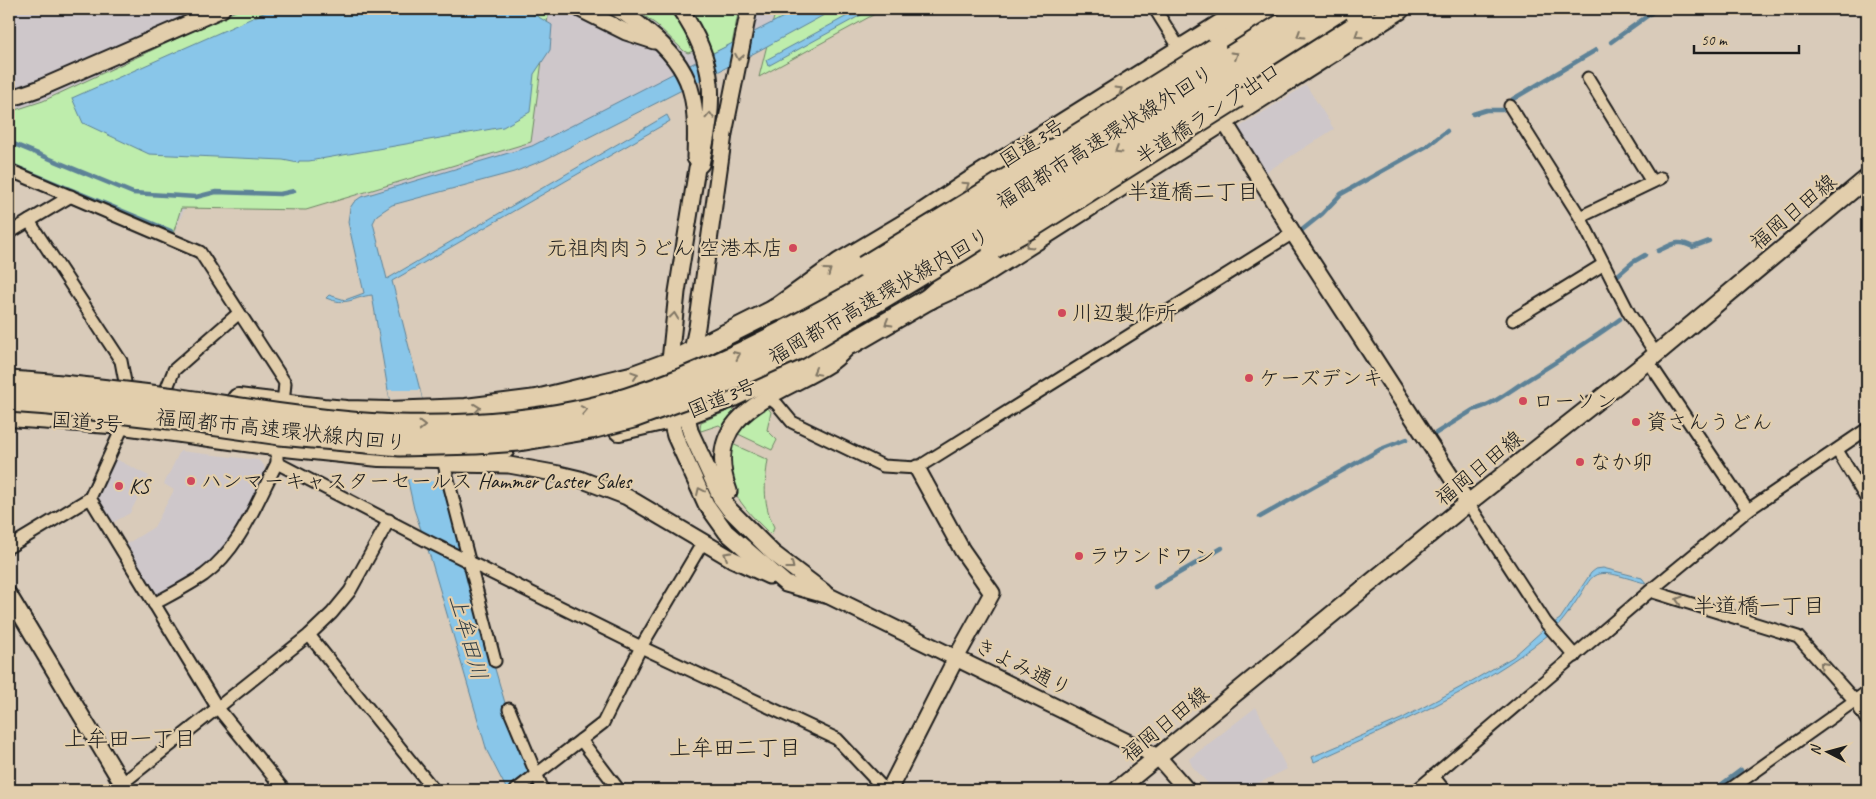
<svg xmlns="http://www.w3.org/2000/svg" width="1876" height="799" viewBox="0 0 1876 799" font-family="Caveat,'Klee One',sans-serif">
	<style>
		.built { fill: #cec7ca }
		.green { fill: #beedac; stroke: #6d8464 }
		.water { fill: #89c6e9; stroke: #5d8297 }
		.pier { fill: #d9cbba }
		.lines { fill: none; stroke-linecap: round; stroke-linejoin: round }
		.stream { stroke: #5d8297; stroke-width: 4.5 }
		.minor-casing { stroke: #1c1c1c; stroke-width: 15 }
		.tertiary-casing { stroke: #1c1c1c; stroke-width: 19 }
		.secondary-casing { stroke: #1c1c1c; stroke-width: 20 }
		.trunk-casing { stroke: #1c1c1c; stroke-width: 24 }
		.motorway-casing { stroke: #1c1c1c; stroke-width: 25 }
		.minor { stroke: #e2ceac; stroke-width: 11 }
		.tertiary { stroke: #e2ceac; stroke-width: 15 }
		.secondary { stroke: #e2ceac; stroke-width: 16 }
		.trunk { stroke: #e2ceac; stroke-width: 20 }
		.motorway { stroke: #e2ceac; stroke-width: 21 }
		.motorway-bridge-casing { stroke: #1c1c1c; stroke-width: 25; stroke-linecap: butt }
		.motorway-bridge { stroke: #e2ceac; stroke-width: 21 }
		.oneway { stroke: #7f7564 }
		.poi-dot { fill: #d1495b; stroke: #e2ceac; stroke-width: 2 }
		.labels { text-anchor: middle; stroke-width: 4.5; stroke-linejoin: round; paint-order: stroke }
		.street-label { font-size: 21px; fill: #1c1c1c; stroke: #e2ceac }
		.poi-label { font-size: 21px; fill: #1c1c1c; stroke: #e2ceac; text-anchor: start }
		.neighbourhood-label { font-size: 22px; fill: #1c1c1c; stroke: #e2ceac }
		.water-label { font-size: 22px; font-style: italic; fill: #323e45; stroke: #e2ceac }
	</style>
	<rect width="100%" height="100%" fill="#d9cbba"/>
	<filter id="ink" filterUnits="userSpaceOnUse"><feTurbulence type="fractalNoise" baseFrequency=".02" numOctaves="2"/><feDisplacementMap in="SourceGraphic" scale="10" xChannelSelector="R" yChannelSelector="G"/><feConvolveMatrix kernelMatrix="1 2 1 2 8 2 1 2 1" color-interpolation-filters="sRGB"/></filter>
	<g filter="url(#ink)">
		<g class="built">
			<polygon points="9,9 804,9 491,167 303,207 187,202 175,232 9,161"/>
			<polygon points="1306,85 1334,129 1266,172 1238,128"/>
			<polygon points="180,451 258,460 264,465 266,479 231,542 202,572 157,599 125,545 154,527 174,490 164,484"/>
			<polygon points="116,459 149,476 130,513 112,523 96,496"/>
			<polygon points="1256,707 1287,769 1257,784 1250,790 1214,790 1192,766 1189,759"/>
		</g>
		<g class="green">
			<polygon points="240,9 549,9 531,142 306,210 181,208 173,234 9,166 9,112 43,101"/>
			<polygon points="635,9 673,9 695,46 693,51 688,53 684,51 657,25"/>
			<polygon points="686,9 739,9 732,44 709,55"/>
			<polygon points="776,9 884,9 759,77"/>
			<polygon points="762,408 768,408 771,412 767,430 777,440 772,450 734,432 744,419"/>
			<polygon points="733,409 735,411 727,426 722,427 719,425 701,431 700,429 701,422"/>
			<path d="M730 443 768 460C764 485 763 504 774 527L772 534 769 533C753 517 736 502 730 479 728 468 730 454 730 443Z"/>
		</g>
		<g class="water">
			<polygon points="268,9 525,9 552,25 550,50 534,74 530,112 503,127 309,161 299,161 298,163 283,160 149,154 83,123 72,98 268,11"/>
			<path d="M799 9H835L747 57 544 160 514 172 392 205 377 215 373 223 387 279 667 115 670 121 392 281 420 390 441 482 471 575 488 655 493 662 510 720 542 790H507L487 751 430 556 414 509 388 390 372 295C353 297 348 307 326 298L329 295 345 300 364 293 348 222 350 208 354 202 361 197 532 146Z"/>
			<polygon points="860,9 872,9 768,66 766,60"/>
			<path d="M1603 568 1642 578 1646 583C1633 581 1605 568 1594 576 1589 579 1585 588 1581 594 1571 609 1562 624 1548 635 1477 692 1395 724 1314 762L1312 757 1401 719 1465 685 1513 657 1543 630 1560 619 1591 573 1596 569Z"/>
		</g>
		<polygon class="pier" points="388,390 420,390 441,482 406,479"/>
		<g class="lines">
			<g class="stream">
				<polyline points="1611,42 1657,9"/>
				<polyline points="1513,99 1596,50"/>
				<polyline points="1473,114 1486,110 1502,110"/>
				<polyline points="9,142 133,193 196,197 216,192 280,194 294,191"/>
				<polyline points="9,164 171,231"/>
				<polyline points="1302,230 1322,214 1341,194 1427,146 1447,131"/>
				<path d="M1658 251C1673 244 1678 239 1693 247L1709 241"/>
				<polyline points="1618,275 1633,262 1645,255"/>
				<path d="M1433 435 1473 410C1491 406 1508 392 1524 382 1556 362 1589 342 1620 319"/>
				<polyline points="1260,517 1381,449 1407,439"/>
				<polyline points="1155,587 1222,548"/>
				<polyline points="1718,787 1741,770"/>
			</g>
			<g class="minor-casing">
				<g id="minor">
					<polyline points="1155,9 1180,49"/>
					<polyline points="1588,78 1652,182"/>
					<polyline points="1510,106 1580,217 1629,313 1656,354"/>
					<polyline points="9,170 200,252 285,383 283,404"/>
					<polyline points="1580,217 1661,178"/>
					<polyline points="29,221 121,361 125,382"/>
					<polyline points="9,233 71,196"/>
					<polyline points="1513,320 1604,264"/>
					<polyline points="1648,361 1748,510"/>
					<polyline points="166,390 174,370 239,313"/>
					<polyline points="768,397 777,404 792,422 883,466 917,468 1293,233"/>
					<polyline points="124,424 90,498 217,707 284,790"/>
					<polyline points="1837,450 1867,500"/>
					<polyline points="277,463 427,541 641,647 837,739 885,790"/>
					<polyline points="444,464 495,661"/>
					<polyline points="1468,503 1546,623 1575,656"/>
					<polyline points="9,547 90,498"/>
					<polyline points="1650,591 1798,637 1855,701 1867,721"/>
					<path d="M154 604C170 595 188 586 204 575 240 549 257 501 277 463V456"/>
					<polyline points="309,635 434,790"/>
					<polyline points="509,709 543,790"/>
					<polyline points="581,740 619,790"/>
					<polyline points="1433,776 1444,790"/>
					<polyline points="114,790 309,635 332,613 350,591 389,520"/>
					<polyline points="516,790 603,723 641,647 703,542"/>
					<polyline points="1417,790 1650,591 1748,510 1867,429"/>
					<polyline points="1729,790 1867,692"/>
				</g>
			</g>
			<g class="tertiary-casing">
				<g id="tertiary">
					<polyline points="580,9 626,32 654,41"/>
					<path d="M617 9C628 15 638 23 648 32 695 70 697 100 695 158"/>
					<polyline points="9,99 38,89 222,9"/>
					<polyline points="1224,121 1293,233 1468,503"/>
					<polyline points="690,360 697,327 724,134 749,9"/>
					<path d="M669 371 677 292 697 168 701 164C715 101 718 64 680 9"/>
					<polyline points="687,405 687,414 690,431 721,498 729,509 773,553 824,592"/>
					<polyline points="669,409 670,417 675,436 706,504 726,532 786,584 829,596 1158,757 1187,790"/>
					<polyline points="452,464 509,465 559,474 580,479 627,497 732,559 769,576"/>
					<path d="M721 498 729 491C699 412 779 396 829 364 837 359 843 352 849 346"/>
					<polyline points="9,595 126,790"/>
					<polyline points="889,790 956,658 992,593 962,550 917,468"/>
				</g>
			</g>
			<g class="secondary-casing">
				<polyline id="secondary" points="1117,790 1468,503 1648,361 1867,178"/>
			</g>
			<g class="trunk-casing">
				<g id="trunk">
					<polyline points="238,399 323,409 347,411 389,412 466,409 537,400 631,377 669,363 775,310 840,263 919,216 976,178 1246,9"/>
					<polyline points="9,416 124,424 266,444 379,456 438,457 468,455 504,449"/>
					<polyline points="619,430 687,414 731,397 814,357 854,342 930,298 977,277 1399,9"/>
				</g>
			</g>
			<g class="motorway-casing">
				<g id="motorway">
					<polyline points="1215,49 1279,9"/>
					<polyline points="1237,97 1364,9"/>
					<polyline points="930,298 969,263 993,248"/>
					<polyline points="775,310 794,307 864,267"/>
				</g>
			</g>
			<use href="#minor" class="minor"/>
			<use href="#tertiary" class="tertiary"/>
			<use href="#secondary" class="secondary"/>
			<use href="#trunk" class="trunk"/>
			<use href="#motorway" class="motorway"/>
			<g class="motorway-bridge-casing">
				<g id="motorway-bridge">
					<polyline points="993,248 1034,225 1237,97"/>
					<polyline points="864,267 966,205 1215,49"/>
					<path d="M9 382C64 385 120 392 175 399 248 410 322 423 397 426 471 428 557 421 627 399 708 373 781 335 854 294L1307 9"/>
					<polyline points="9,401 49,404 169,418 280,434 400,445 476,443 519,440 591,428 633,417 704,391 797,349 961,250 1341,9"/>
				</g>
			</g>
			<use href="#motorway-bridge" class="motorway-bridge"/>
		</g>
		<defs><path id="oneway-chevron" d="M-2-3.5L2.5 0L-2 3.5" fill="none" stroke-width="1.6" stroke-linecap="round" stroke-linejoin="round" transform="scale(1.25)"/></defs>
		<g class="oneway">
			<use href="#oneway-chevron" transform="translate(1300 35) rotate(148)"/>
			<use href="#oneway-chevron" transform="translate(1358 35) rotate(147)"/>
			<use href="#oneway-chevron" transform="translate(1235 55) rotate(-32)"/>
			<use href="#oneway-chevron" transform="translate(739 57) rotate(101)"/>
			<use href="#oneway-chevron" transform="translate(1119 90) rotate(-32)"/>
			<use href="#oneway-chevron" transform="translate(710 116) rotate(-87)"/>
			<use href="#oneway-chevron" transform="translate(1118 150) rotate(148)"/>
			<use href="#oneway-chevron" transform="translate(966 185) rotate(-34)"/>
			<use href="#oneway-chevron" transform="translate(1029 245) rotate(148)"/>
			<use href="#oneway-chevron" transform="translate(828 271) rotate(-36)"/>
			<use href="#oneway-chevron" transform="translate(674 316) rotate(-83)"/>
			<use href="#oneway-chevron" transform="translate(888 323) rotate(150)"/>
			<use href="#oneway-chevron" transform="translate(737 355) rotate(-25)"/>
			<use href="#oneway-chevron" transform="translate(816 372) rotate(151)"/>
			<use href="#oneway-chevron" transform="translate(635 375) rotate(-18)"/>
			<use href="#oneway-chevron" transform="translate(477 408) rotate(-7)"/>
			<use href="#oneway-chevron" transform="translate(584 410) rotate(-11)"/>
			<use href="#oneway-chevron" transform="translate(422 426)"/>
			<use href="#oneway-chevron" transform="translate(700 491) rotate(-115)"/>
			<use href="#oneway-chevron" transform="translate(727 555) rotate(-150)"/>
			<use href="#oneway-chevron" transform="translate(791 566) rotate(38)"/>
			<use href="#oneway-chevron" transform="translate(1679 600) rotate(-163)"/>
			<use href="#oneway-chevron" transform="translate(1823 665) rotate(-132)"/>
		</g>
	</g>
	<g class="poi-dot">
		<circle cx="793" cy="248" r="5"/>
		<circle cx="1062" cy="313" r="5"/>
		<circle cx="1249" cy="378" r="5"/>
		<circle cx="1523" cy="401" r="5"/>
		<circle cx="1636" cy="422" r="5"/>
		<circle cx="1580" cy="462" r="5"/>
		<circle cx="191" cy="481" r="5"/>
		<circle cx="119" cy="486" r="5"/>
		<circle cx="1079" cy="556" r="5"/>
	</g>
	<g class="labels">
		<g class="street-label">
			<text transform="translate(1208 114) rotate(-33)" y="7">半道橋ランプ出口</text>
			<text transform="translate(1105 137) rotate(-32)" y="7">福岡都市高速環状線外回り</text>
			<text transform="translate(1032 143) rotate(-32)" y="7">国道3号</text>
			<text transform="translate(1793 212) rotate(-40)" y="7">福岡日田線</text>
			<text transform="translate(879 296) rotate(-30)" y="7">福岡都市高速環状線内回り</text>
			<text transform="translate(722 398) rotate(-22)" y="7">国道3号</text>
			<text transform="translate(87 422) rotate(4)" y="7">国道3号</text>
			<text transform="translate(281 430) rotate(6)" y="7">福岡都市高速環状線内回り</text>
			<text transform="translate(1479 468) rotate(-39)" y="7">福岡日田線</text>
			<text transform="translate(1023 667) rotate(26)" y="7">きよみ通り</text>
			<text transform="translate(1165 724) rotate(-39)" y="7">福岡日田線</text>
		</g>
		<g class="poi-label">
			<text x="783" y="255" text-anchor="end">元祖肉肉うどん 空港本店</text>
			<text x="1072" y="320">川辺製作所</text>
			<text x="1259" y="385">ケーズデンキ</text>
			<text x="1533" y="408">ローソン</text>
			<text x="1646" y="429">資さんうどん</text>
			<text x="1590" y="469">なか卯</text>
			<text x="201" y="488">ハンマーキャスターセールス Hammer Caster Sales</text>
			<text x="129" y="493">KS</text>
			<text x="1089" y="563">ラウンドワン</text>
		</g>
		<g class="neighbourhood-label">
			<text x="1193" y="199">半道橋二丁目</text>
			<text x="1759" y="613">半道橋一丁目</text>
			<text x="130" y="746">上牟田一丁目</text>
			<text x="735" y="755">上牟田二丁目</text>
		</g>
		<g class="water-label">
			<text transform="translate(469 637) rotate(74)" y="8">上牟田川</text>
		</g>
	</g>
	<rect width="1876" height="799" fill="none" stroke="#e2ceac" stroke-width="30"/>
	<rect x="15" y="15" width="1846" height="769" fill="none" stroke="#1c1c1c" stroke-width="2" filter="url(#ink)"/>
	<g transform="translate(1828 752) rotate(276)" stroke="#e2ceac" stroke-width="4" paint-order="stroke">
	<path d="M0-4L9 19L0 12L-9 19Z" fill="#1c1c1c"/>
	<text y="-8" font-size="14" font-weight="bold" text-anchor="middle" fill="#1c1c1c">N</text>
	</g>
	<path d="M1694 45v8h105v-8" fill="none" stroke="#1c1c1c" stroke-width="2.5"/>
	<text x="1701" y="45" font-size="15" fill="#1c1c1c" stroke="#e2ceac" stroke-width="4" paint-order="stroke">50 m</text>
</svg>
